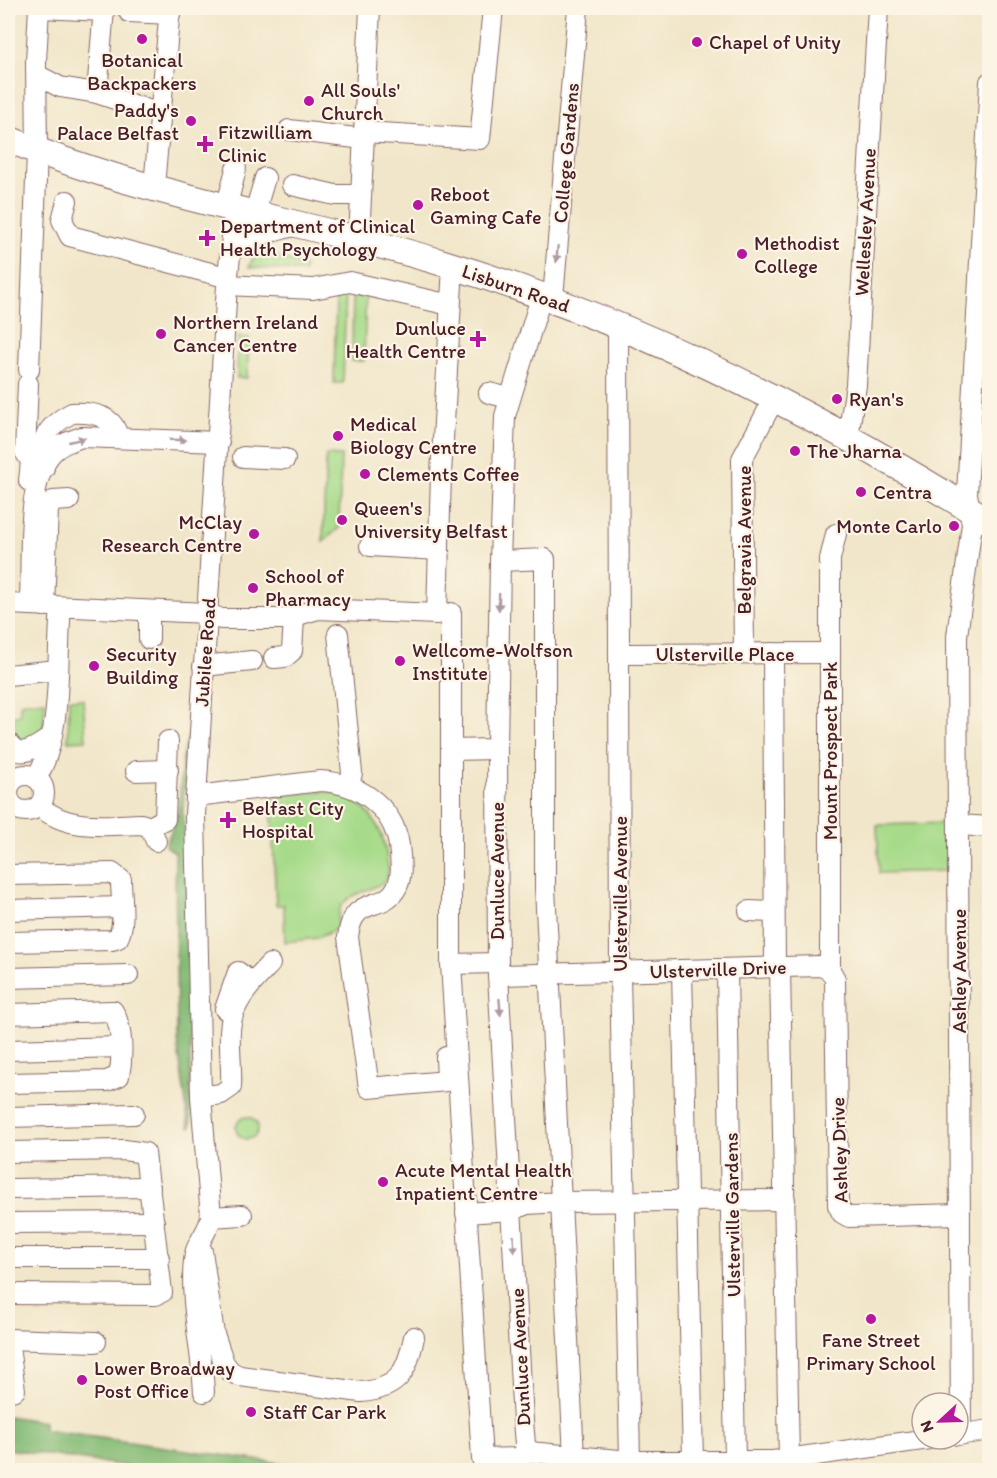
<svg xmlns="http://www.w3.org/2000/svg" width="997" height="1478" viewBox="0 0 997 1478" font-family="Itim,sans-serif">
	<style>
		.green { fill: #a7db8a; stroke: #787d5a; stroke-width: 1.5 }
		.forest { fill: #85bb76; stroke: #686d50; stroke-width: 1.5 }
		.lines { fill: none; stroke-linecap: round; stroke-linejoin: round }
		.minor-casing { stroke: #846562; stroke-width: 22 }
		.major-casing { stroke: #846562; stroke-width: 28 }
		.minor { stroke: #fff; stroke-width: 20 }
		.major { stroke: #fff; stroke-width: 26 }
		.rail { stroke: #4a1f2b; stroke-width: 4 }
		.oneway { fill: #ae9aa0 }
		.poi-dot { fill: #b5179e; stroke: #fcf5e5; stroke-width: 2 }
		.labels { text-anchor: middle; stroke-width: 4.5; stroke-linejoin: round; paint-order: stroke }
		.poi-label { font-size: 20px; fill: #4a1f2b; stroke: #fcf5e5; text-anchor: start }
		.street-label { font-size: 20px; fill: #4a1f2b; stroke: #fcf5e5 }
	</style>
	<rect width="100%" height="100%" fill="#fcf5e5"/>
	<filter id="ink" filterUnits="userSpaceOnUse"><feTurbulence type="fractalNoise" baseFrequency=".0167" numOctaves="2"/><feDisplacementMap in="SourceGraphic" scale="12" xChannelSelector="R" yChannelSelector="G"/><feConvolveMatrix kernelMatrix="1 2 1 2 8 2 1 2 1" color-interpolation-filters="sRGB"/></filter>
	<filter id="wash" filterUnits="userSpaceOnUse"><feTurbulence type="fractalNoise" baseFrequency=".008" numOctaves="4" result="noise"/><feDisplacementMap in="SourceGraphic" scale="24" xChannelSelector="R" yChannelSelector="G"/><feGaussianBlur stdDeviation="1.35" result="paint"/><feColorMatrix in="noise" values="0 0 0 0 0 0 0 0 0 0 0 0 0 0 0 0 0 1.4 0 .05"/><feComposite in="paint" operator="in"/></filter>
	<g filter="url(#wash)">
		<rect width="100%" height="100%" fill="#f1e6c9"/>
		<g class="green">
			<polygon points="260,251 305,266 304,272 249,267 253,258"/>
			<polygon points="353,286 366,288 364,361 352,361"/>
			<polygon points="346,287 343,383 334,383 336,294"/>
			<polygon points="238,337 249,338 247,378 237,378"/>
			<polygon points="326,455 341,456 339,524 342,525 323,542"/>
			<polygon points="69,699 83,699 86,740 68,741"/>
			<polygon points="45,701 43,732 27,748 10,740 8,722 13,716 20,715 20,704 24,702"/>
			<path d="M323 791C361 795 383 822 387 859 388 865 390 872 387 877 381 890 352 890 341 906 338 912 338 923 337 929L317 938 285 942 284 905H276L271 796Z"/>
			<polygon points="946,823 947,871 879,873 877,825"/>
			<circle cx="247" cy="1128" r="11"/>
		</g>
		<g class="forest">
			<polygon points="188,737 183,814 188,884 191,1127 189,1127 177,1041 175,852 165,846 178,815 183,753"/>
			<polygon points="8,1416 44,1422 44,1430 329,1470 154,1470 8,1449"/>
		</g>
	</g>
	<g filter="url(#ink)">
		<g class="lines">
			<g class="minor-casing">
				<g id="minor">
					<polyline points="41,8 104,11"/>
					<polyline points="129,12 170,14"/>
					<polyline points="37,75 60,87 97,93 160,114"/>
					<polyline points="97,93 104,8"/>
					<polyline points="289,130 364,139"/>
					<polyline points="364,132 480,139 493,8"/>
					<polyline points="292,185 335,195 361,195"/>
					<polyline points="154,186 170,8"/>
					<polyline points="67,201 62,220 70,236 218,275 228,275"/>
					<polyline points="227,205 236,169"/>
					<polyline points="255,212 265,178"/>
					<polyline points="359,239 370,8"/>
					<polyline points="231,247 255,236 297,225"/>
					<polyline points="227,285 313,289 350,282 450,305"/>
					<polyline points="553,298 578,8"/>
					<polyline points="618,327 620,973 630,1461"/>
					<polyline points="29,370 37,152 36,62 39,8"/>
					<polyline points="28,384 25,452 31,461 29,481"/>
					<polyline points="489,393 509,398"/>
					<polyline points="848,437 856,385 878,8"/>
					<polyline points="243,457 285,459"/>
					<path d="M44 468C37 441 48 425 72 413 92 412 114 415 118 438"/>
					<polyline points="370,546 439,550"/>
					<polyline points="8,604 207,613 221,619 285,619 318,609 437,614 441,474 453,266"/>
					<path d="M30 605C32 566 25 486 50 455 58 445 70 441 82 437L219 442"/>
					<polyline points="44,606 48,509 53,501 69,500"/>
					<polyline points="451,613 451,964 482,1459 517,1458 529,1452"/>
					<polyline points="338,634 352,773 349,785"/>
					<polyline points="149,639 149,611"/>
					<polyline points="744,653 742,459 774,399"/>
					<polyline points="773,653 775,967"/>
					<polyline points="620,654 830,653"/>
					<polyline points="274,658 285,657 292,651 294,618"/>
					<polyline points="203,666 252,661"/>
					<polyline points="8,675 57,670"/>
					<path d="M8 742C19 761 37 747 51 737"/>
					<polyline points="451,750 497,749"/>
					<polyline points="136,771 168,770"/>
					<circle cx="26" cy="793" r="18"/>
					<path d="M36 778C64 735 56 657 61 607"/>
					<path d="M196 796 320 781C362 783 398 810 400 855 401 867 402 876 397 887 383 914 353 893 348 937L369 1088 447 1081 446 1057"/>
					<path d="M39 806C68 831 104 825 141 824L150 827 156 841"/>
					<polyline points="959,825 990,827"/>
					<polyline points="150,827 165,819 168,741"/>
					<path d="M8 875 112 873 121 880C121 897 126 924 118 938L112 940 8 942"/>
					<polyline points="8,910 121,907"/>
					<polyline points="749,911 773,912"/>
					<polyline points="451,964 498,963"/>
					<polyline points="780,967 789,1460"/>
					<polyline points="727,969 735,1461"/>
					<polyline points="682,970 693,1461"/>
					<polyline points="830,970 830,559 836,534"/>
					<polyline points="830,970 835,979 838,1205 842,1213 849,1217 960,1214"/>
					<polyline points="498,975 821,966 830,970"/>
					<polyline points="8,978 128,975"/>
					<polyline points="225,1009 238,972 252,983"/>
					<path d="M8 1014 113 1011C123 1028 123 1057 119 1076L107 1081 8 1083"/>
					<polyline points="8,1050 120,1047"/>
					<path d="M201 1097 221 1094 231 1087C232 1067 229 1049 230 1031 231 1003 252 983 270 964"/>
					<polyline points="8,1117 134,1114"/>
					<polyline points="8,1152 124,1150 145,1153 162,1292 156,1295 8,1294"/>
					<polyline points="8,1189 150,1187"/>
					<polyline points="466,1213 512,1210 527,1204 561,1202 545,888 545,559 500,561"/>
					<polyline points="211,1217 242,1215"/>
					<polyline points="8,1223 154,1222"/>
					<path d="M202 1251 214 1334 224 1363 231 1372 240 1376 361 1392C399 1389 407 1372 414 1337"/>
					<polyline points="8,1258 159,1258"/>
					<polyline points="8,1339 96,1342"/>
					<polyline points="8,1340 15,1390 8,1392"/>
					<path d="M204 1392C202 1350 188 1294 195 1254 197 1242 208 1233 211 1217L201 1097 195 815 227 285 235 208"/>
					<polyline points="961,1434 957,636 972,524 967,494 990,82"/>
					<polyline points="958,1435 990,1430"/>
					<polyline points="529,1452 525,1444 523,1421 498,975 497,749 500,561 505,416 542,294"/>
					<polyline points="529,1452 630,1461 773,1461 929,1439"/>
					<polyline points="574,1457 561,1202 785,1200"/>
				</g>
			</g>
			<g class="major-casing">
				<path id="major" d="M8 139C147 197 299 219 443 263 636 321 819 414 990 522"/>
			</g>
			<use href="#minor" class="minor"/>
			<use href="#major" class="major"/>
			<polyline class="rail" points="8,1466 29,1470"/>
		</g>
		<defs><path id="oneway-solid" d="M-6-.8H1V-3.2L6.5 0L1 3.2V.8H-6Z" transform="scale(1.5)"/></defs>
		<g class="oneway">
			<use href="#oneway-solid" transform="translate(557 254) rotate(95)"/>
			<use href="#oneway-solid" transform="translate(77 440) rotate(-14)"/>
			<use href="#oneway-solid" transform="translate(178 440) rotate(2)"/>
			<use href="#oneway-solid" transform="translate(499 602) rotate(91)"/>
			<use href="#oneway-solid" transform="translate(500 1007) rotate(86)"/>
			<use href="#oneway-solid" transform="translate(514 1244) rotate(87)"/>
		</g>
	</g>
	<g class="poi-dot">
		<circle cx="142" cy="39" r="6"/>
		<circle cx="697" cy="42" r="6"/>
		<circle cx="309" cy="101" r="6"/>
		<circle cx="191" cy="121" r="6"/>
		<path d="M202 135h6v6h6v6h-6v6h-6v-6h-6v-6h6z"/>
		<circle cx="418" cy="205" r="6"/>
		<path d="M204 229h6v6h6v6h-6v6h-6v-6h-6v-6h6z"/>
		<circle cx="742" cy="254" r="6"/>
		<circle cx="161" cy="334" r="6"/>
		<path d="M475 330h6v6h6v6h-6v6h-6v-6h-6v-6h6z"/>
		<circle cx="837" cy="399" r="6"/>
		<circle cx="338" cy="436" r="6"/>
		<circle cx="795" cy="451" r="6"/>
		<circle cx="365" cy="474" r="6"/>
		<circle cx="861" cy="492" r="6"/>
		<circle cx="342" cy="520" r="6"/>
		<circle cx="954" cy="526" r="6"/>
		<circle cx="254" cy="534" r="6"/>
		<circle cx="253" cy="588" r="6"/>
		<circle cx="400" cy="661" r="6"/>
		<circle cx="94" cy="666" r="6"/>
		<path d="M225 811h6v6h6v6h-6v6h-6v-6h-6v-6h6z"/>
		<circle cx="383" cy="1182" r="6"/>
		<circle cx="871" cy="1319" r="6"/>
		<circle cx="82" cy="1380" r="6"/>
		<circle cx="251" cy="1412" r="6"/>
	</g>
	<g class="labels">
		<g class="poi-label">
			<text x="709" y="49">Chapel of Unity</text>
			<text x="142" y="67" text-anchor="middle">Botanical<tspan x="142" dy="23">Backpackers</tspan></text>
			<text x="321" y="97">All Souls'<tspan x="321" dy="23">Church</tspan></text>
			<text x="179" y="117" text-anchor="end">Paddy's<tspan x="179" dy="23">Palace Belfast</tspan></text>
			<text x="218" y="139">Fitzwilliam<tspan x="218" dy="23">Clinic</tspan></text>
			<text x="430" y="201">Reboot<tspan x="430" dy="23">Gaming Cafe</tspan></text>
			<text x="220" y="233">Department of Clinical<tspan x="220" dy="23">Health Psychology</tspan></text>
			<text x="754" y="250">Methodist<tspan x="754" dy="23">College</tspan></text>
			<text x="173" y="329">Northern Ireland<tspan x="173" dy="23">Cancer Centre</tspan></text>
			<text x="466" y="335" text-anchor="end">Dunluce<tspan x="466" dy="23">Health Centre</tspan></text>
			<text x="849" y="406">Ryan's</text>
			<text x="350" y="431">Medical<tspan x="350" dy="23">Biology Centre</tspan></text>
			<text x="807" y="458">The Jharna</text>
			<text x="377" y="481">Clements Coffee</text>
			<text x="873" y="499">Centra</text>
			<text x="354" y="515">Queen's<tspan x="354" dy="23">University Belfast</tspan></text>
			<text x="242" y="529" text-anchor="end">McClay<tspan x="242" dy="23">Research Centre</tspan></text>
			<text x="942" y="533" text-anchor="end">Monte Carlo</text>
			<text x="265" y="583">School of<tspan x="265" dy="23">Pharmacy</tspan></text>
			<text x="412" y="657">Wellcome-Wolfson<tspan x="412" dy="23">Institute</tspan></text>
			<text x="106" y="661">Security<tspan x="106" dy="23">Building</tspan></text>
			<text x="242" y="815">Belfast City<tspan x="242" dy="23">Hospital</tspan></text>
			<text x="395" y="1177">Acute Mental Health<tspan x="395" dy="23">Inpatient Centre</tspan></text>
			<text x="871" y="1347" text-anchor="middle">Fane Street<tspan x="871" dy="23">Primary School</tspan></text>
			<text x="94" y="1375">Lower Broadway<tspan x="94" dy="23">Post Office</tspan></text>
			<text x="263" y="1419">Staff Car Park</text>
		</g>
		<g class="street-label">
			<text transform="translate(566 153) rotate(-85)" y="7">College Gardens</text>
			<text transform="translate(865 222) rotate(-87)" y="7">Wellesley Avenue</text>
			<text transform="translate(516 288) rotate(19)" y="7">Lisburn Road</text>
			<text transform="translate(744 540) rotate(-90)" y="7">Belgravia Avenue</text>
			<text transform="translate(205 652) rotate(-86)" y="7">Jubilee Road</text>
			<text x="725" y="661">Ulsterville Place</text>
			<text transform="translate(830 751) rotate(-90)" y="7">Mount Prospect Park</text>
			<text transform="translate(497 871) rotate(-90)" y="7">Dunluce Avenue</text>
			<text transform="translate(620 894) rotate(-90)" y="7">Ulsterville Avenue</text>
			<text transform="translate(718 969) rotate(-2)" y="7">Ulsterville Drive</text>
			<text transform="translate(959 971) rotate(-90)" y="7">Ashley Avenue</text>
			<text transform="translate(839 1150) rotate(-92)" y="7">Ashley Drive</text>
			<text transform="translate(732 1215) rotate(-91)" y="7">Ulsterville Gardens</text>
			<text transform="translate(520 1357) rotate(-93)" y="7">Dunluce Avenue</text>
		</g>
	</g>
	<rect width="997" height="1478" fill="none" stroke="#fcf5e5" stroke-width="30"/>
	<g transform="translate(940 1421) rotate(248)"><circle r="28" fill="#fcf5e5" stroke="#b59f9b" stroke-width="1.5"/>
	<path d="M0-4.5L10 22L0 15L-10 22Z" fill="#b5179e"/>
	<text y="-9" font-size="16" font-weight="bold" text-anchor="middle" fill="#4a1f2b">N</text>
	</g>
</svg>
